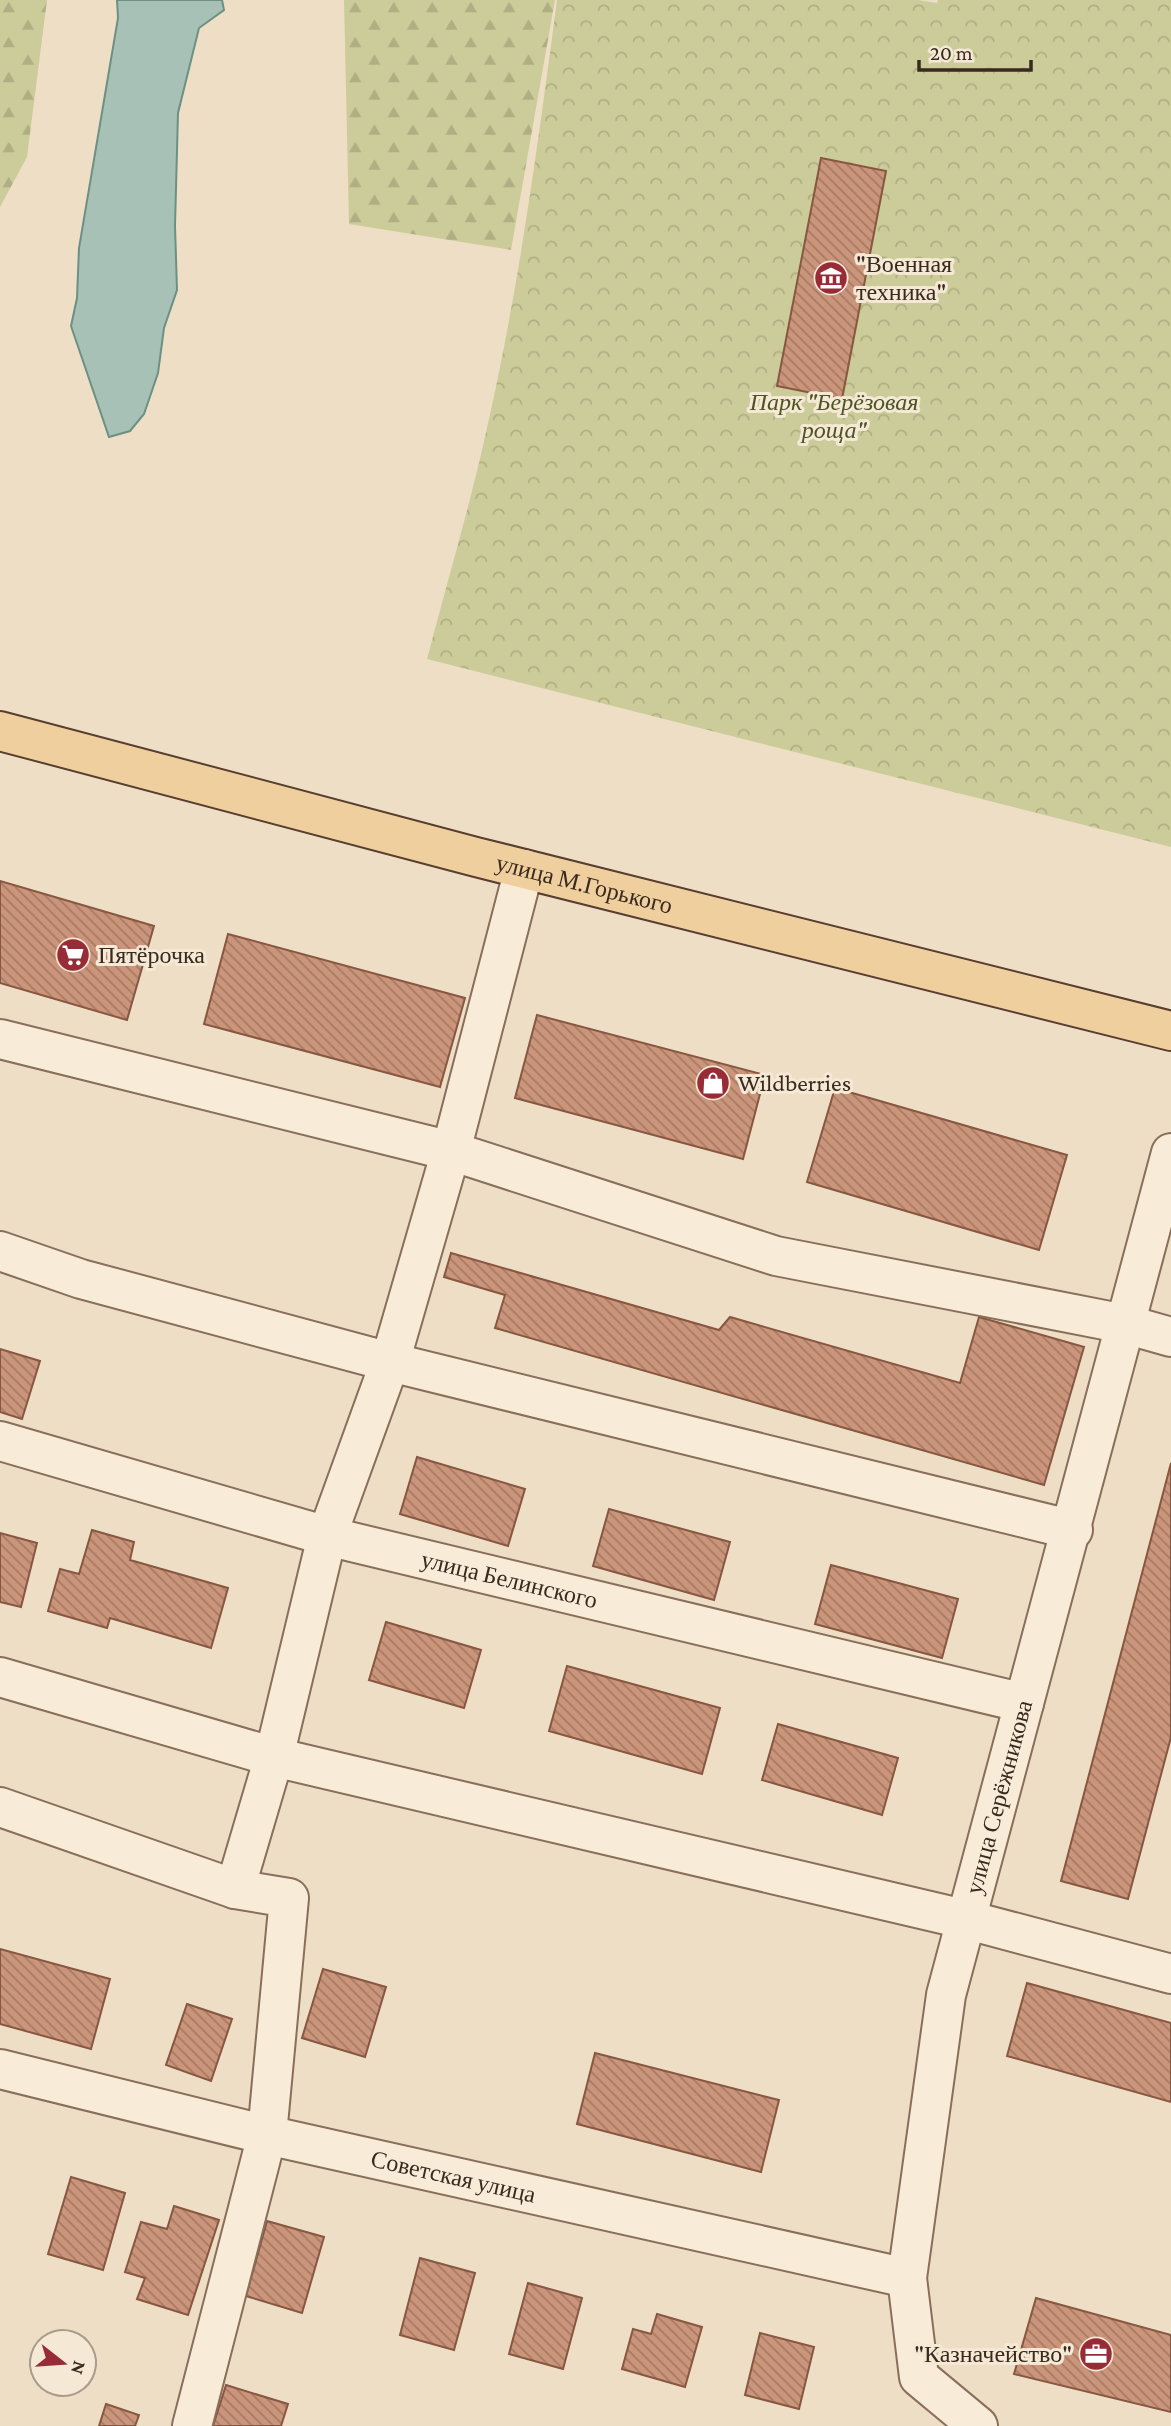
<svg xmlns="http://www.w3.org/2000/svg" width="1171" height="2426" viewBox="0 0 1171 2426" font-family="'Crimson Pro',serif">
	<style>
		.forest { fill: url(#forest-firs) }
		.park { fill: url(#park-crowns) }
		.water { fill: #a7c1b7; stroke: #6d9084; stroke-width: 2 }
		.building { fill: url(#building-back-hatch); stroke: #885741; stroke-width: 2 }
		.lines { fill: none; stroke-linecap: round; stroke-linejoin: round }
		.minor-casing { stroke: #896f5b; stroke-width: 42 }
		.major-casing { stroke: #573e2f; stroke-width: 42 }
		.minor { stroke: #f8ecd8; stroke-width: 38 }
		.major { stroke: #f0cf9e; stroke-width: 38 }
		.labels { text-anchor: middle; stroke-width: 6; stroke-linejoin: round; paint-order: stroke }
		.poi-label { font-size: 24px; fill: #39291f; stroke: #f5e9d5; text-anchor: start }
		.park-label { font-size: 24px; font-style: italic; fill: #4d5526; stroke: #f5e9d5 }
		.street-label { font-size: 24px; fill: #39291f; stroke: #f5e9d5 }
	</style>
	<defs>
		<pattern id="forest-firs" width="22" height="20" patternUnits="userSpaceOnUse" patternTransform="scale(1.75)"><rect width="22" height="20" fill="#cbcc99"/><path d="M5 1l3.5 6h-7zM16 11l3.5 6h-7z" fill="#afaf83"/></pattern>
		<pattern id="park-crowns" width="20" height="18" patternUnits="userSpaceOnUse" patternTransform="scale(1.75)"><rect width="20" height="18" fill="#cbcc99"/><path d="M2 6a3 3 0 1 1 6 0M12 15a3 3 0 1 1 6 0" fill="none" stroke="#afaf83"/></pattern>
		<pattern id="building-back-hatch" width="6" height="6" patternUnits="userSpaceOnUse" patternTransform="scale(1.75)"><rect width="6" height="6" fill="#cb957b"/><path d="M-1 5l2 2M0 0l6 6M5-1l2 2" fill="none" stroke="#a67a64"/></pattern>
	</defs>
	<rect width="100%" height="100%" fill="#eedec5"/>
	<g class="forest">
		<polygon points="0,0 47,0 27,157 0,207"/>
		<polygon points="344,0 555,0 511,250 349,224"/>
	</g>
	<path class="park" d="M557 0H918L937 3 938 0H1171V847L427 659C447 582 470 506 487 428 519 287 538 144 557 0Z"/>
	<polygon class="water" points="117,0 222,0 224,10 199,28 178,113 175,226 177,290 164,328 158,373 144,414 130,431 109,437 71,326 77,298 79,248 118,18"/>
	<g class="building">
		<polygon points="821,158 886,171 842,399 777,386"/>
		<polygon points="0,881 154,926 127,1020 0,983"/>
		<polygon points="228,934 465,998 440,1087 204,1024"/>
		<polygon points="537,1015 765,1075 743,1159 515,1098"/>
		<polygon points="835,1088 1067,1155 1039,1250 807,1182"/>
		<polygon points="451,1253 719,1330 730,1317 960,1383 979,1317 1084,1347 1044,1485 495,1328 505,1295 444,1277"/>
		<polygon points="0,1349 40,1361 22,1419 0,1412"/>
		<polygon points="417,1457 525,1489 508,1546 400,1514"/>
		<polygon points="1171,1463 1171,1737 1128,1899 1061,1881"/>
		<polygon points="609,1509 730,1542 714,1600 593,1566"/>
		<polygon points="92,1530 134,1542 130,1560 228,1588 211,1648 110,1618 107,1628 48,1611 60,1569 79,1574"/>
		<polygon points="0,1533 37,1543 21,1607 0,1602"/>
		<polygon points="831,1565 958,1599 942,1658 815,1624"/>
		<polygon points="386,1622 481,1650 464,1708 369,1680"/>
		<polygon points="567,1666 720,1708 702,1774 549,1731"/>
		<polygon points="778,1724 898,1758 882,1815 762,1780"/>
		<polygon points="0,1949 110,1979 91,2049 0,2024"/>
		<polygon points="323,1969 386,1987 365,2057 302,2038"/>
		<polygon points="1027,1983 1171,2023 1171,2102 1007,2056"/>
		<polygon points="187,2004 232,2019 211,2081 166,2065"/>
		<polygon points="595,2053 779,2100 761,2172 577,2124"/>
		<polygon points="71,2177 125,2193 103,2270 48,2254"/>
		<polygon points="174,2206 219,2220 188,2315 137,2299 145,2278 125,2272 141,2222 167,2229"/>
		<polygon points="267,2221 324,2237 302,2313 246,2296"/>
		<polygon points="420,2258 475,2273 454,2350 400,2335"/>
		<polygon points="528,2283 582,2298 563,2369 509,2354"/>
		<polygon points="1036,2298 1171,2335 1171,2412 1014,2374"/>
		<polygon points="657,2314 702,2327 685,2387 622,2369 633,2329 651,2334"/>
		<polygon points="760,2333 814,2347 799,2409 745,2395"/>
		<polygon points="226,2385 288,2404 281,2426 213,2426"/>
		<polygon points="106,2404 139,2415 135,2426 99,2426"/>
	</g>
	<g class="lines">
		<g class="minor-casing">
			<g id="minor">
				<polyline points="0,1039 451,1151 776,1256 1125,1324 1171,1337"/>
				<polyline points="0,1251 81,1279 390,1362 1073,1530"/>
				<path id="s1" d="M0 1441 327 1536 1024 1703"/>
				<polyline points="0,1677 274,1757 968,1920 1171,1974"/>
				<polyline points="0,1807 235,1889 289,1898 267,2135 192,2426"/>
				<polyline points="235,1889 274,1757 327,1536 390,1362 451,1151 524,869"/>
				<path id="s2" d="M0 2069 267 2135 907 2278"/>
				<path id="s3" d="M978 2426 919 2377 907 2278 946 1995 1171 1153"/>
			</g>
		</g>
		<g class="major-casing">
			<g id="major">
				<path id="s4" d="M0 731 476 857 1171 1031"/>
			</g>
		</g>
		<use href="#minor" class="minor"/>
		<use href="#major" class="major"/>
	</g>
	<defs>
		<g id="museum-disc" transform="scale(1.75)"><circle r="9.5" fill="#972c36" stroke="#f5e9d5"/><path d="M0-6L6-3V-2H-6V-3ZM-5-1h2V3h-2ZM-1-1h2V3h-2ZM3-1h2V3H3ZM-6 4H6V6H-6Z" fill="#fff"/></g>
		<g id="supermarket-disc" transform="scale(1.75)"><circle r="9.5" fill="#972c36" stroke="#f5e9d5"/><path d="M-6-5.5h2.5l.6 2H6L4.5 2H-2.5L-4.4-4H-6ZM-1.5 3.2a1.3 1.3 0 1 0 .1 0ZM3 3.2a1.3 1.3 0 1 0 .1 0Z" fill="#fff"/></g>
		<g id="shop-disc" transform="scale(1.75)"><circle r="9.5" fill="#972c36" stroke="#f5e9d5"/><path d="M-5-2.5h2.3a2.7 3.5 0 0 1 5.4 0H5L5.5 6h-11ZM-1.5-2.5h3a1.5 2.3 0 0 0-3 0Z" fill="#fff"/></g>
		<g id="office-disc" transform="scale(1.75)"><circle r="9.5" fill="#972c36" stroke="#f5e9d5"/><path d="M-6-3h4V-5.5h4V-3h4V5H-6ZM-1-4.5V-3h2v-1.5ZM-6 0V1H6V0Z" fill="#fff"/></g>
	</defs>
	<g fill-rule="evenodd">
		<use href="#museum-disc" x="831" y="278"/>
		<use href="#supermarket-disc" x="73" y="955"/>
		<use href="#shop-disc" x="713" y="1083"/>
		<use href="#office-disc" x="1096" y="2354"/>
	</g>
	<g class="labels">
		<g class="poi-label">
			<text x="856" y="272">"Военная<tspan x="856" dy="28">техника"</tspan></text>
			<text x="98" y="963">Пятёрочка</text>
			<text x="738" y="1091">Wildberries</text>
			<text x="1072" y="2362" text-anchor="end">"Казначейство"</text>
		</g>
		<g class="park-label">
			<text x="834" y="410">Парк "Берёзовая<tspan x="834" dy="28">роща"</tspan></text>
		</g>
		<g class="street-label">
			<text dy="8" stroke="none"><textPath href="#s4" startOffset="604">улица М.Горького</textPath></text>
			<text dy="8" stroke="none"><textPath href="#s1" startOffset="528">улица Белинского</textPath></text>
			<text dy="8" stroke="none"><textPath href="#s3" startOffset="667">улица Серёжникова</textPath></text>
			<text dy="8" stroke="none"><textPath href="#s2" startOffset="466">Советская улица</textPath></text>
		</g>
	</g>
	<g transform="translate(63 2363) rotate(107)"><circle r="33" fill="#f5e9d5" stroke="#aa9c8c" stroke-width="2"/>
	<path d="M0-5L12 26L0 18L-12 26Z" fill="#972c36"/>
	<text y="-10" font-size="19" font-weight="bold" text-anchor="middle" fill="#39291f">N</text>
	</g>
	<path d="M919 60v10h112v-10" fill="none" stroke="#39291f" stroke-width="3.5"/>
	<text x="930" y="60" font-size="21" fill="#39291f" stroke="#f5e9d5" stroke-width="5" paint-order="stroke">20 m</text>
</svg>
